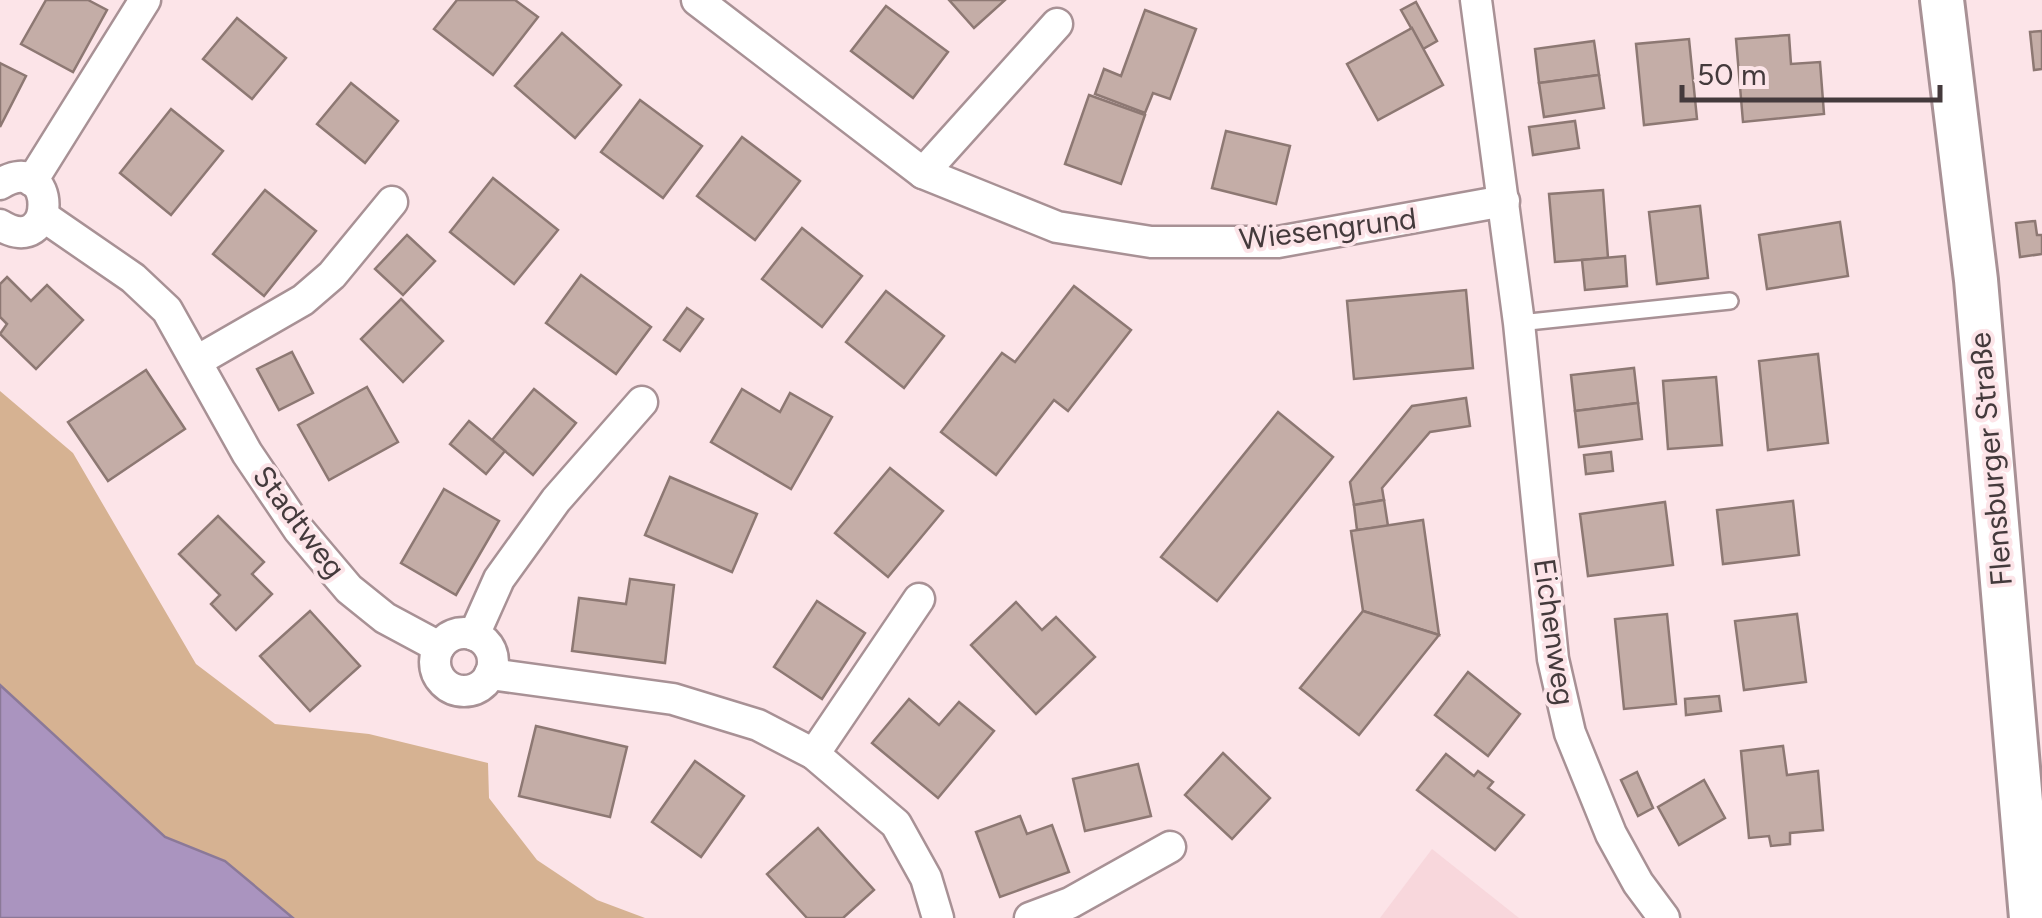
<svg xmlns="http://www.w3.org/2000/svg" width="2042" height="918" viewBox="0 0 2042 918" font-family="Figtree,sans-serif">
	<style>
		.built { fill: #f8d7dc }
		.green { fill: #d6b292 }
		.water { fill: #aa94bf; stroke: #8b7998; stroke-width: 2.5 }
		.building { fill: #c4ada7; stroke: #8d7873; stroke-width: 2.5 }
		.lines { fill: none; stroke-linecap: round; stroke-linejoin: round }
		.lane-casing { stroke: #a89195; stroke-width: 20 }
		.street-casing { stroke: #a89195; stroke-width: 35 }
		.secondary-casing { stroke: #a89195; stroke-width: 48 }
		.lane { stroke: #fff; stroke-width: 15 }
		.street { stroke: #fff; stroke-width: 30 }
		.secondary { stroke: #fff; stroke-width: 42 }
		.labels { text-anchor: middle; stroke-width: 8; stroke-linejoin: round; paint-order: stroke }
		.street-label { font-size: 30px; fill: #443a3c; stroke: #fce4e8 }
	</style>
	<rect width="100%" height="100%" fill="#fce4e8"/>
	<polygon class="built" points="1432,849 1519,918 1380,918"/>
	<polygon class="green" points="0,391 73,453 196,664 275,724 369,734 488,763 489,798 537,860 597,900 645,918 293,918 225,862 165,837 0,685"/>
	<polygon class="water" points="0,685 165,837 225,861 293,918 0,918"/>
	<g class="building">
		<polygon points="46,0 88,0 107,10 73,72 21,44"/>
		<polygon points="457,0 515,0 538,17 493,75 434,29"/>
		<polygon points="949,0 1005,0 974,28"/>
		<polygon points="1416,2 1437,41 1423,49 1401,10"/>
		<polygon points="886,6 948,52 913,98 851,51"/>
		<polygon points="1145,10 1196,29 1170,99 1153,93 1145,113 1095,94 1104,69 1121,76"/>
		<polygon points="237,18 286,58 252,99 203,59"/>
		<polygon points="1412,28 1443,85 1378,120 1347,64"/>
		<polygon points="2042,31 2042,69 2034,70 2030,32"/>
		<polygon points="562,33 621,85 575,138 515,86"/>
		<polygon points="1789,35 1791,64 1820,62 1824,114 1743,122 1736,39"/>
		<polygon points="1689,39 1697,119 1644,125 1636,44"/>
		<polygon points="1594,41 1599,75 1539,83 1535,49"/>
		<polygon points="0,63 26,76 0,127"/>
		<polygon points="1599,75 1604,108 1544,117 1539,83"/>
		<polygon points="351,83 398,121 365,163 317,124"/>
		<polygon points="1089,95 1145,115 1121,184 1065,164"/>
		<polygon points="640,100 702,146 663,198 601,152"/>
		<polygon points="171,109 223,151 171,215 120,173"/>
		<polygon points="1575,121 1579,148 1533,155 1529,127"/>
		<polygon points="1226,131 1290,146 1276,204 1212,188"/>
		<polygon points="742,137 800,181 755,240 697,196"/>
		<polygon points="493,178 558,230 514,284 450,232"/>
		<polygon points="265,190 316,231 264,296 213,254"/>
		<polygon points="1603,190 1608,258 1555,262 1549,194"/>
		<polygon points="1700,206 1708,278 1657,284 1649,212"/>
		<polygon points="2035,221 2037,235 2042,235 2042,254 2020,257 2016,223"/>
		<polygon points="1840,222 1848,276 1767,289 1759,235"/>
		<polygon points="802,228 862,276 822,327 762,279"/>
		<polygon points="407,235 435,261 403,295 375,269"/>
		<polygon points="1625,256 1627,286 1585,290 1582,260"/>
		<polygon points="581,275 651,327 616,374 546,323"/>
		<polygon points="7,277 31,301 47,285 83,320 36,369 0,334 7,324 0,317 0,284"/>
		<polygon points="1074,286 1131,330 1068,411 1054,400 996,475 941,432 1002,353 1015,362"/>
		<polygon points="1466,290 1473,368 1354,379 1347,301"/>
		<polygon points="886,291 944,336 904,388 846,342"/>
		<polygon points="401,299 443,341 403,382 361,339"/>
		<polygon points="687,308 703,319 680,351 664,340"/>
		<polygon points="292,352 313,393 279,410 257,369"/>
		<polygon points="1818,354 1828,443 1768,450 1759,361"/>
		<polygon points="1634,368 1638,403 1575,411 1571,375"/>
		<polygon points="146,370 185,429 108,481 68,422"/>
		<polygon points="1716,377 1722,445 1668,449 1663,381"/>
		<polygon points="367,387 398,442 329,480 298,425"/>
		<polygon points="534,389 576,423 533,475 492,440"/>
		<polygon points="742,389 780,412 790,393 832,417 791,489 711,442"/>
		<polygon points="1466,398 1470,426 1430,432 1382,488 1384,500 1354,505 1350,482 1412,406"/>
		<polygon points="1638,403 1642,439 1579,447 1575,411"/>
		<polygon points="1278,412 1333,457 1217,601 1161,557"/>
		<polygon points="469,421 505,451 486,474 450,444"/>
		<polygon points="1611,452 1613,471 1586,474 1584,455"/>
		<polygon points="890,468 943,511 888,577 835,533"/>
		<polygon points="670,477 757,514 732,572 645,535"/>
		<polygon points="444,489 499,521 456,595 401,563"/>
		<polygon points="1384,500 1388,526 1357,530 1354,505"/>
		<polygon points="1793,501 1799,555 1723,564 1717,510"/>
		<polygon points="1665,502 1673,565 1588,576 1580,514"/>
		<polygon points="218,516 264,562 252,574 272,594 236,630 211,604 220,595 179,554"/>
		<polygon points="1423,520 1439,635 1363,611 1351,531"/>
		<polygon points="630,579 674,585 665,663 572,651 579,598 626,604"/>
		<polygon points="817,601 865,633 822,699 774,667"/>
		<polygon points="1016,602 1042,630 1056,617 1095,657 1036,714 971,645"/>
		<polygon points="310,611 360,666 310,711 260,656"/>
		<polygon points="1363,611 1439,635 1359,735 1300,688"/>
		<polygon points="1667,614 1676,704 1624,709 1615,619"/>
		<polygon points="1797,614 1806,682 1744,690 1735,621"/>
		<polygon points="1468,672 1520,714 1488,756 1435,715"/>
		<polygon points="1719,696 1721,711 1686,715 1685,699"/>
		<polygon points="909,699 939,725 959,702 994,731 938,798 872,743"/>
		<polygon points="536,726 627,747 610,817 519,796"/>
		<polygon points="1783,746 1787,775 1818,771 1823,830 1790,833 1790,844 1771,846 1769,836 1749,838 1741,751"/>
		<polygon points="1223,753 1270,798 1232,839 1185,795"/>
		<polygon points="1446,754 1474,776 1478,771 1493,782 1488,788 1524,815 1495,850 1417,790"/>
		<polygon points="695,761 744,796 701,857 652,822"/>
		<polygon points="1138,764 1151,816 1085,831 1073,779"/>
		<polygon points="1637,772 1653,808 1638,816 1621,780"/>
		<polygon points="1704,780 1725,818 1679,845 1658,807"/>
		<polygon points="1020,816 1027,834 1052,825 1069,872 1000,897 976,832"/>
		<polygon points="818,828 874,890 843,918 807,918 767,874"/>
	</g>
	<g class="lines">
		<g class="lane-casing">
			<polyline id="lane" points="1519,323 1730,301"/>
		</g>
		<g class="street-casing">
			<g id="street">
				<polyline points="697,0 923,173 1057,227 1151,242 1278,242 1504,201"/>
				<polyline points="1476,0 1519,323 1553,659 1570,733 1611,834 1638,883 1664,918"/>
				<polyline points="923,173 1057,24"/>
				<polyline points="32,181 145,0"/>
				<path d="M0 184C58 148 58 261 0 225"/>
				<polyline points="43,216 133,278 167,310 247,453 299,530 349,589 385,618 439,647"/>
				<polyline points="197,361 303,300 332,275 392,202"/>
				<circle cx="464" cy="662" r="29"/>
				<polyline points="474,635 499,579 556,500 642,402"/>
				<polyline points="490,674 673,699 758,725 814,754 896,824 926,878 938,918"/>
				<polyline points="814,754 919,599"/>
				<polyline points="1030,918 1070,903 1170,847"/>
			</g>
		</g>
		<g class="secondary-casing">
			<polyline id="secondary" points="1942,0 1976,280 2031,918"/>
		</g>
		<use href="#lane" class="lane"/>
		<use href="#street" class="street"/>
		<use href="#secondary" class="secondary"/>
	</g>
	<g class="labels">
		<g class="street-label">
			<text transform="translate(1328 229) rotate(-7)" y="10">Wiesengrund</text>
			<text transform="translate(1991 459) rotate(-95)" y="10">Flensburger Straße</text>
			<text transform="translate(299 522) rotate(53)" y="10">Stadtweg</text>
			<text transform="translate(1554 632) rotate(82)" y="10">Eichenweg</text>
		</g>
	</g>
	<path d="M1682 85v15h258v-15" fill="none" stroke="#443a3c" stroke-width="5"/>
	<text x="1697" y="85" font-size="30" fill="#443a3c" stroke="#fce4e8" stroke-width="8" paint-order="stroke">50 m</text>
</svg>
